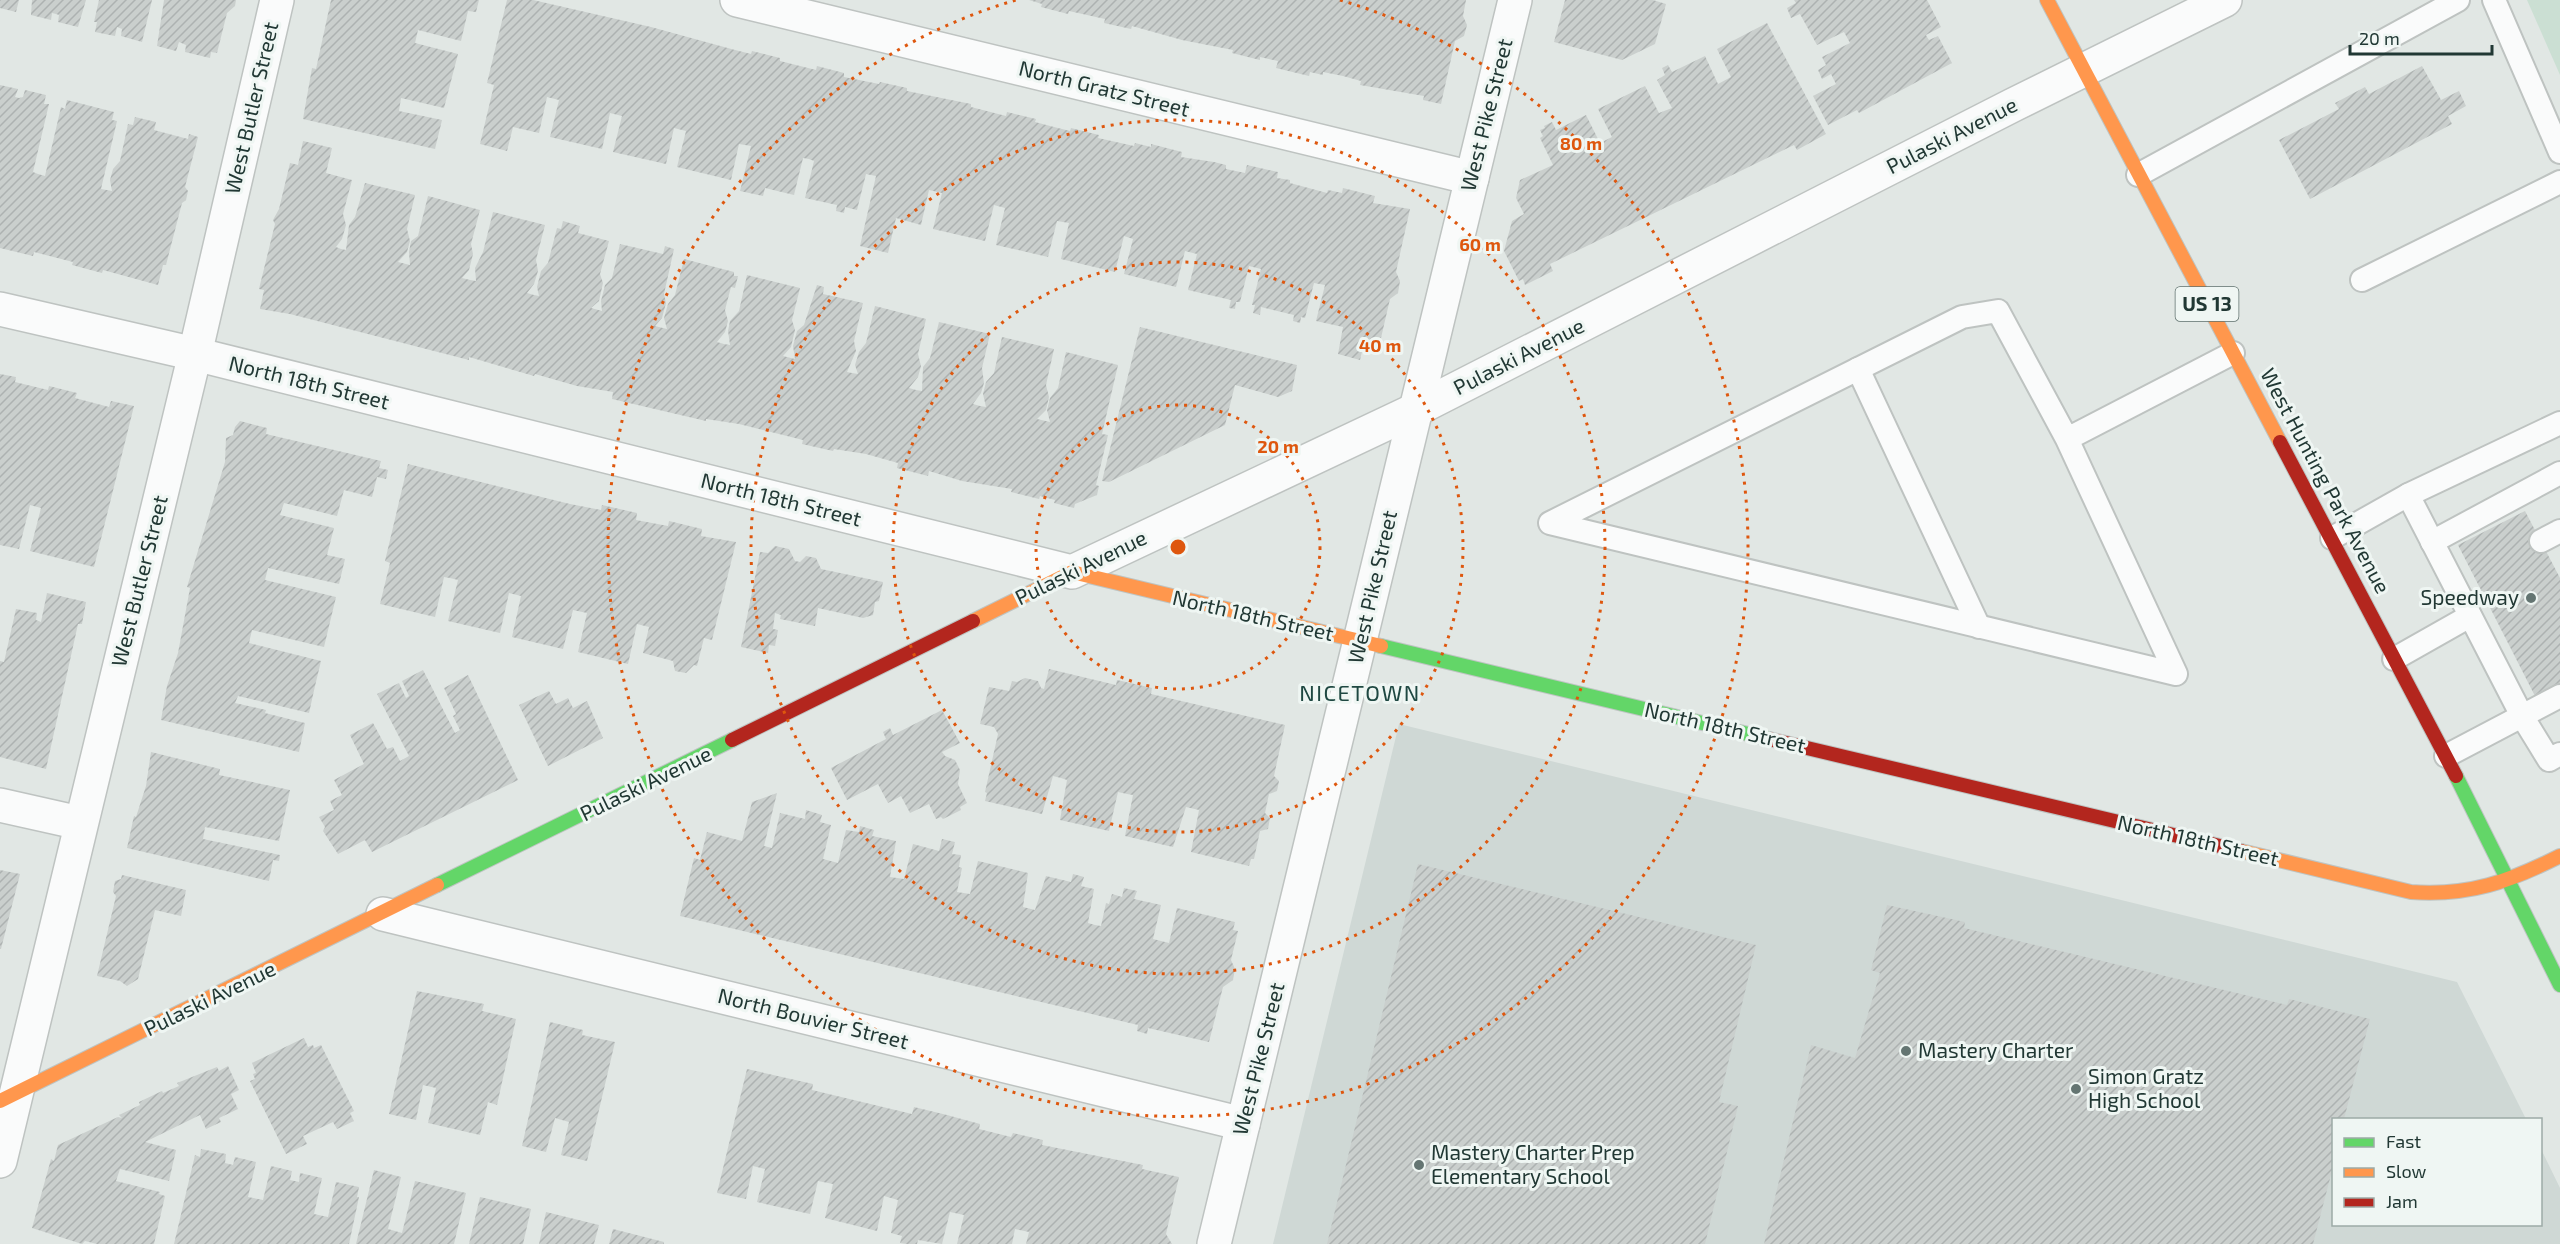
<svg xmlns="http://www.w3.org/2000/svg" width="2560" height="1244" viewBox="0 0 2560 1244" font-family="'Exo 2',sans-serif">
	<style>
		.built { fill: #cfd8d5 }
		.green { fill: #cbdfd3 }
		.building { fill: url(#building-hatch) }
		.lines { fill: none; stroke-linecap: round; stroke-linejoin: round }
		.lane-casing { stroke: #bec3c1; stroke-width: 26 }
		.street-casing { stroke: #bec3c1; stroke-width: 36 }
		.fast-casing { stroke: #bec4c2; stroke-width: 16 }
		.slow-casing { stroke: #bec4c2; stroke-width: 16 }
		.jam-casing { stroke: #bec4c2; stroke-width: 16 }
		.lane { stroke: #fafbfb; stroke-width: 22 }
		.street { stroke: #fafbfb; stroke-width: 33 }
		.fast { stroke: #63d668; stroke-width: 14 }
		.slow { stroke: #ff974d; stroke-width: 14 }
		.jam { stroke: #b3261e; stroke-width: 14 }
		.ring { fill: none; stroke: #de570e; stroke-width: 3; stroke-dasharray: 3 6 }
		.poi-dot { fill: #647572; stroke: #eff6f3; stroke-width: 2 }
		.labels { text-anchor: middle; stroke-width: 6; stroke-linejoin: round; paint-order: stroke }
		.shield { fill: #eff6f3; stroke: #5f716d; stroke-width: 1.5 }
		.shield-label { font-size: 20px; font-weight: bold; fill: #213834 }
		.street-label { font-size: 21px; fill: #213834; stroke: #eff6f3 }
		.poi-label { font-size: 21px; fill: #213834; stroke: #eff6f3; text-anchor: start }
		.neighbourhood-label { font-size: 22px; letter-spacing: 1.5px; fill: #1f4842; stroke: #eff6f3 }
		.centre { fill: #de570e; stroke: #eff6f3; stroke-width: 3 }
		.ring-label { font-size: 18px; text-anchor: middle; font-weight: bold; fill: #de570e; stroke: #eff6f3; stroke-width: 6; stroke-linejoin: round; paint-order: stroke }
	</style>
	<defs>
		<pattern id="building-hatch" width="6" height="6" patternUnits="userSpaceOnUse" patternTransform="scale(1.5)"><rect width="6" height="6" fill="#cacfcd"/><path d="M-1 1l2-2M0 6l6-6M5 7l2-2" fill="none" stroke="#adb2b1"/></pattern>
	</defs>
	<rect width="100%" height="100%" fill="#e1e7e4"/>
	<polygon class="built" points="1399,724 2457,982 2526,1119 2334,1120 2334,1224 2540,1224 2541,1149 2560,1188 2560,1244 1273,1244"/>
	<polygon class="green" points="2527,0 2560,0 2560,75"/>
	<g class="building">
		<polygon points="0,0 19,0 16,12 0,8"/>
		<polygon points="32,0 86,0 78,27 58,22 59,15 56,14 52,13 51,20 31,15"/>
		<polygon points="99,0 152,0 142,42 121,36 122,29 117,27 115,36 95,32 97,22 94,22"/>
		<polygon points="164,0 236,0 235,6 227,13 217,53 211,52 210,58 185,52 186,45 179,42 176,51 157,46"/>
		<polygon points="331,0 479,0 476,12 468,11 461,41 418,30 415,43 458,54 444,108 401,98 399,111 442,120 435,149 303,119 312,68 316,69"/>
		<polygon points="507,0 533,0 651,27 735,50 751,54 752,51 780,58 780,61 816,70 817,66 844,73 844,77 879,84 880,82 907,88 907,91 971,104 971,107 1006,116 1007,112 1036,119 1035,122 1054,127 1070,131 1071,128 1099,135 1098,138 1134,146 1135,143 1151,147 1151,144 1182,152 1181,157 1214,162 1226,165 1226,169 1245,173 1247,165 1278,172 1277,178 1290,180 1290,183 1327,193 1328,190 1342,193 1343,188 1375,196 1373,203 1410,209 1396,272 1400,281 1398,293 1390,299 1381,338 1374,337 1373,341 1365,339 1360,360 1338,354 1343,327 1316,321 1325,285 1314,283 1305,318 1301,317 1300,323 1293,321 1294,315 1261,307 1260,315 1253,313 1255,305 1252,305 1261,269 1249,266 1240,302 1236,302 1235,309 1229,308 1231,300 1188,290 1197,254 1185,251 1176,287 1124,274 1133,239 1124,236 1115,272 1061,259 1069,223 1057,221 1048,257 996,245 1005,208 994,205 985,241 933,229 942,193 929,190 921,225 896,218 888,253 860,246 876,176 866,174 857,210 845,207 844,213 836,211 837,205 805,198 814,161 809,159 803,158 794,195 765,188 763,196 740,191 751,146 739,144 731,180 677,167 686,131 674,128 666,164 613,152 622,116 610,113 602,149 550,137 559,100 547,97 539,133 513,127 507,151 480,144 494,85 487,83"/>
		<polygon points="1029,0 1466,0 1463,16 1467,25 1464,36 1455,41 1441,104 1423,100 1424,96 1360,85 1361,81 1343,76 1323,72 1323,75 1310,72 1309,76 1276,68 1278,61 1260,57 1260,60 1232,53 1233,50 1182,40 1132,26 1131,29 1104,23 1105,19 1069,11 1068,14 1041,7 1042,4"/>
		<polygon points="1565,0 1653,0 1666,4 1655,44 1622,60 1554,42"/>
		<polygon points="1794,0 1927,0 1941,27 1926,35 1927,37 1929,40 1938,36 1952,63 1859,113 1857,110 1828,125 1813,96 1836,84 1831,74 1822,79 1818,70 1826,65 1822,57 1850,43 1844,32 1817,45 1800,14 1791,18 1787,8 1796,3"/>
		<polygon points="1767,23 1826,134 1797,150 1794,145 1550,264 1553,271 1525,285 1523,279 1519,281 1504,251 1512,221 1524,214 1516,198 1520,180 1553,165 1540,138 1543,136 1540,130 1545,128 1544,126 1552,122 1556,130 1586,115 1600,143 1612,137 1598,109 1645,86 1659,113 1672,108 1657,80 1665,75 1662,68 1668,65 1672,72 1705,56 1718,84 1731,77 1717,49"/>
		<polygon points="2422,66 2441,100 2459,91 2466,106 2448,116 2452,124 2310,199 2279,140 2339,109 2335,103 2365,87 2369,94"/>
		<polygon points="0,85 18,89 15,97 19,98 23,97 25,90 46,95 44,104 49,104 33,172 38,174 45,176 61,107 65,109 67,100 114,112 112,120 117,121 101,189 112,191 110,180 113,169 120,161 128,124 133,125 135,117 156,122 154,130 188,139 189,134 198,137 185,187 188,191 186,200 182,203 166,265 163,265 158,285 103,270 102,273 72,265 73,262 34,252 33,256 0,248"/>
		<polygon points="303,141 332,148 326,173 352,180 343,214 346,225 342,239 336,247 341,249 346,250 349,225 355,217 365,183 415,195 407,229 410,241 407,252 398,262 410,265 409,252 411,241 418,236 428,196 480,210 471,244 473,254 469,270 462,278 470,280 476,281 475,268 483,252 493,212 545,225 536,260 538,271 534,284 527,293 534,295 539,296 537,287 541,271 548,263 557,228 561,229 563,221 580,226 578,233 609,241 600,274 603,283 599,301 591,308 602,311 601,301 605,285 612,278 620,244 663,254 665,246 674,249 664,294 666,303 662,318 655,326 667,329 664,318 668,304 675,295 684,259 734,272 734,276 738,276 735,288 731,287 725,310 728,321 725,332 717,342 724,344 730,345 728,331 730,321 739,311 747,275 800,288 792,320 795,330 791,347 783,356 795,359 793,346 797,331 804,325 817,285 824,287 823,294 863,303 854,341 856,351 847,372 852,373 858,374 855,365 859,352 866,343 875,306 926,319 918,354 921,366 918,377 909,388 916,390 922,391 923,367 930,358 939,322 990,334 982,368 984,383 981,393 973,404 980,406 986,407 983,394 986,382 994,373 1002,337 1054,349 1046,385 1049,397 1046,410 1037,419 1050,422 1047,410 1050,398 1058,388 1066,352 1118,365 1102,434 1108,435 1096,485 1099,486 1097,495 1075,504 1074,508 1054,503 1055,500 1040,496 1039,499 1011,492 1012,489 962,481 929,471 928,476 897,468 898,463 866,454 834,449 833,451 802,444 803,440 739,424 706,419 706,421 612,399 613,392 577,386 535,374 534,376 469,357 469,360 290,314 260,309 264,290 259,289 275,224 273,220 279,209 290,163 298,165"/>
		<polygon points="1140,327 1297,365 1292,391 1278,397 1235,385 1225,425 1109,482 1102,481"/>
		<polygon points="0,374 16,377 15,382 48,390 49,386 77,393 75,398 109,407 111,401 134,406 94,567 30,551 41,508 30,505 19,549 0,545"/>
		<polygon points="240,421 267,428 266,434 381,461 379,468 388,470 386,479 377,477 372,497 344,490 337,516 284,503 280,515 334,528 327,555 345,559 339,584 268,568 265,580 336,597 324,647 252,630 249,643 321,661 315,686 309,713 238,696 235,703 266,710 265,713 305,723 299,752 161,720 167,686 178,653 190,588 187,587 225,462 226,438 233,435 235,427"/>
		<polygon points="408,464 570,504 601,510 602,505 637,513 636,520 668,526 669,521 702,529 701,536 736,542 712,640 704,638 697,666 694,665 686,673 675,671 673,661 643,653 649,627 637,624 628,664 578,652 587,613 573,610 563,649 512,637 521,596 509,593 500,633 448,621 458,580 450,578 444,577 435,617 380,604 390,563 385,561"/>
		<polygon points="2525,511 2560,578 2560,685 2536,698 2458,545"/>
		<polygon points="775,546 789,549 795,561 800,562 806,556 816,558 821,569 883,582 879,601 875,602 873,615 863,618 818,608 815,626 780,619 781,615 775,613 773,629 778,630 775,646 769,645 768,653 741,647 760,552 768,553"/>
		<polygon points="47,593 86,602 82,624 78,624 46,769 0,757 0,661 4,662 16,609 37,613 36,620 41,622"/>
		<polygon points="1049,669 1116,685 1117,680 1152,688 1151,694 1285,725 1274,776 1279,781 1277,791 1269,794 1265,813 1270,818 1268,829 1260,831 1254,859 1251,859 1249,866 1191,852 1199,810 1186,807 1173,847 1125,836 1133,795 1127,794 1118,792 1109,831 1060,820 1067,780 1061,778 1053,776 1042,814 985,801 987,793 985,792 998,734 994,727 980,724 989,687 1009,691 1012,681 1017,682 1025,678 1038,681 1041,688 1044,689"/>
		<polygon points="423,670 455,733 460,730 453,716 456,714 444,688 468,675 518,780 372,852 365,840 338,854 323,831 325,827 319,817 334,810 330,801 342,795 334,780 364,764 350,735 373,723 387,749 393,747 400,761 409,756 377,694 399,683 406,698 409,696 402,681"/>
		<polygon points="549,691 556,704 568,698 573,708 587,701 603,738 548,766 519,705"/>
		<polygon points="942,710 960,743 942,752 945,756 955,760 960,770 958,784 967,803 960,807 961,810 943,819 941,817 936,819 929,804 910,813 901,796 888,803 878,784 847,800 831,768 886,739 883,732 890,728 893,735"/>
		<polygon points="151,752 220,769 219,775 290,790 279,841 205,827 203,839 280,855 279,861 273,860 269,881 127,848 134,816 136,817 146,786"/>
		<polygon points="777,793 764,846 772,848 780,813 805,819 806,810 822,815 820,822 831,825 823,859 838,863 846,830 859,832 860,826 874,830 872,836 896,841 890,877 904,879 913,844 939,851 942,839 955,842 952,854 961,855 959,867 962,868 957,892 970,894 978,861 1028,873 1023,907 1035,910 1046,876 1071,882 1073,874 1084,877 1081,886 1094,889 1088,923 1095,925 1101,926 1106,903 1109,904 1112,894 1122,897 1124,888 1137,891 1134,899 1161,905 1153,939 1169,943 1177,908 1235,922 1233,930 1238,931 1231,960 1235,969 1233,980 1223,987 1209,1042 1148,1028 1147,1034 1137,1031 1138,1025 680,916 694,858 700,860 707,832 742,841 752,802"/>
		<polygon points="1418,864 1756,945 1719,1102 1738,1106 1705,1244 1327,1244"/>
		<polygon points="0,870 20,874 1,949 0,949"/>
		<polygon points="122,875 186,890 181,916 155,910 138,979 127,986 120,981 97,976 116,896 113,892 115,881 121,879"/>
		<polygon points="1887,905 1965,922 1964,928 2287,1005 2289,999 2370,1019 2344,1119 2334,1120 2334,1163 2313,1244 1764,1244 1811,1045 1855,1058 1880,973 1871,970"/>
		<polygon points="417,991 484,1004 482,1011 516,1019 497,1105 488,1102 480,1135 428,1123 436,1088 423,1085 416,1120 389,1114"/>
		<polygon points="550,1022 583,1030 582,1035 615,1042 587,1161 561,1155 569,1122 555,1118 546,1152 522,1146"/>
		<polygon points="304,1038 308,1047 313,1045 314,1048 321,1045 354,1111 350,1113 354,1121 337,1129 333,1122 303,1136 307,1144 286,1154 250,1081 255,1079 253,1074 256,1073 252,1063"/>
		<polygon points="228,1066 239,1090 231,1094 238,1109 219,1118 221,1122 206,1129 200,1115 145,1142 176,1150 169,1181 120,1169 116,1181 160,1192 159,1194 165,1196 154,1244 97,1244 85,1241 82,1244 32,1228 51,1159 54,1161 58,1145 118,1117 122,1118 119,1115 140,1105 139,1102 162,1091 163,1093 179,1086 177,1083 217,1067 219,1071"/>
		<polygon points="747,1069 813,1084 812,1090 912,1114 914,1107 947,1115 980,1124 979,1129 1011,1137 1013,1133 1043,1140 1042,1145 1143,1165 1142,1169 1179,1177 1166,1234 1172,1244 1026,1244 1029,1232 1015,1229 1012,1244 957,1244 964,1215 950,1212 942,1244 918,1240 917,1244 907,1244 900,1243 902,1236 891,1233 898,1200 884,1196 877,1231 825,1218 833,1184 818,1181 810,1214 757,1202 765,1169 753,1166 746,1199 717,1193"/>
		<polygon points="201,1149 226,1154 225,1163 233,1165 235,1157 256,1162 248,1197 263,1200 271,1166 292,1171 290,1180 299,1182 300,1173 322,1178 314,1214 328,1217 336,1182 359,1187 357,1197 359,1197 349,1244 174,1244 195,1155 200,1157"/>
		<polygon points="374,1170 401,1177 388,1229 402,1233 415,1181 466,1193 454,1244 356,1244"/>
		<polygon points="480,1197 531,1209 523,1244 469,1244"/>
		<polygon points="546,1212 599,1225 594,1244 539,1244"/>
		<polygon points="613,1229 664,1242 664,1244 609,1244"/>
	</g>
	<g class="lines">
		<g class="lane-casing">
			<g id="lane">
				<polyline points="2494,0 2560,152"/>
				<polyline points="2138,175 2458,0"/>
				<polyline points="2362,280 2560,182"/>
				<polyline points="1858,369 1979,627"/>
				<polyline points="2067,439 1998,311 1962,317 1550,523 2176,674 2067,439 2233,353"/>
				<polyline points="2408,495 2522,716 2560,696"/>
				<polyline points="2332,538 2408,495 2560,423"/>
				<polyline points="2541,541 2560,531"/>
				<polyline points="2432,542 2560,473"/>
				<polyline points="2394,659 2470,616"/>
				<polyline points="2446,756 2522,716 2549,760 2560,754"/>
			</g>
		</g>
		<g class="street-casing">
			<g id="street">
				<polyline points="737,0 1472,178"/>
				<polyline points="0,309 195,354 1072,572 1415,410 2013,105 2225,0"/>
				<polyline points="0,805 80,823"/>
				<polyline points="383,914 1243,1124"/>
				<polyline points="0,1161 195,354 277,0"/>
				<polyline points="1214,1244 1515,0"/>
			</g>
		</g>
		<g class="fast-casing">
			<g id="fast">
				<polyline points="1381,646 1769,739"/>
				<polyline points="2456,776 2560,985"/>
				<polyline points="437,885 732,740"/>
			</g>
		</g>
		<g class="slow-casing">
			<g id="slow">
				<polyline points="2047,0 2280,442"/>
				<polyline points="973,621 1072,572 1381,646"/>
				<path d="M2241 851 2411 892C2470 896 2508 882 2560 856"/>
				<polyline points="0,1101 437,885"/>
			</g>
		</g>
		<g class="jam-casing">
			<g id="jam">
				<polyline points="2280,442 2456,776"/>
				<polyline points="1769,739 2241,851"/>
				<polyline points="732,740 973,621"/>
			</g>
		</g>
		<use href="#lane" class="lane"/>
		<use href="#street" class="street"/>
		<use href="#fast" class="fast"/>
		<use href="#slow" class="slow"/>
		<use href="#jam" class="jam"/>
	</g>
	<g class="ring">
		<circle cx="1178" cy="547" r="142"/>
		<circle cx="1178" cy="547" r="285"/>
		<circle cx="1178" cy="547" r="427"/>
		<path d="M1340 0A570 570 0 1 1 1016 0"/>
	</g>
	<g class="poi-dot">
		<circle cx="2531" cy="598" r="6"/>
		<circle cx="1906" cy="1051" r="6"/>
		<circle cx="2076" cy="1089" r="6"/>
		<circle cx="1419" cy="1165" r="6"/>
	</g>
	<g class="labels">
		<rect class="shield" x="2175.5" y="287" width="63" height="34" rx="4.5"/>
		<g class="shield-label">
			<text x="2207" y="311">US 13</text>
		</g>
		<g class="street-label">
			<text transform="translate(1104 89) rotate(14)" y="7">North Gratz Street</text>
			<text transform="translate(252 108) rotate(-77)" y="7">West Butler Street</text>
			<text transform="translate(1487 115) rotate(-76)" y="7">West Pike Street</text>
			<text transform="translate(1952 136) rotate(-27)" y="7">Pulaski Avenue</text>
			<text transform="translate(1519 357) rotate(-27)" y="7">Pulaski Avenue</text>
			<text transform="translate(309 383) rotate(14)" y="7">North 18th Street</text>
			<text transform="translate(2325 481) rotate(62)" y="7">West Hunting Park Avenue</text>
			<text transform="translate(781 500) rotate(14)" y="7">North 18th Street</text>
			<text transform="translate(1081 568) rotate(-26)" y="7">Pulaski Avenue</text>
			<text transform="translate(140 581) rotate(-76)" y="7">West Butler Street</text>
			<text transform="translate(1373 587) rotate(-77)" y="7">West Pike Street</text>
			<text transform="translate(1253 616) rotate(13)" y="7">North 18th Street</text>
			<text transform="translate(1725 728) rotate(13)" y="7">North 18th Street</text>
			<text transform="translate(646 784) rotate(-26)" y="7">Pulaski Avenue</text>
			<text transform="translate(2198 841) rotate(13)" y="7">North 18th Street</text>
			<text transform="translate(210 999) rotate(-26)" y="7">Pulaski Avenue</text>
			<text transform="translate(813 1019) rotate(14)" y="7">North Bouvier Street</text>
			<text transform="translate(1259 1059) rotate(-76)" y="7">West Pike Street</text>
		</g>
		<g class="poi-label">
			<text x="2519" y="605" text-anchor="end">Speedway</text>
			<text x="1918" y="1058">Mastery Charter</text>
			<text x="2088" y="1084">Simon Gratz<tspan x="2088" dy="24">High School</tspan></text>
			<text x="1431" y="1160">Mastery Charter Prep<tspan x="1431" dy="24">Elementary School</tspan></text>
		</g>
		<g class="neighbourhood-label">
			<text x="1360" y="701">NICETOWN</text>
		</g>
	</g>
	<circle cx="1178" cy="547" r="9" class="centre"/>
	<g class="ring-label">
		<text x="1581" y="150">80 m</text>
		<text x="1480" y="251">60 m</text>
		<text x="1380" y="352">40 m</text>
		<text x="1278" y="453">20 m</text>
	</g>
	<rect x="2332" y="1118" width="210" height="108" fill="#eff6f3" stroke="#9daaa7" stroke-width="1.5"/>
	<rect x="2344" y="1138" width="30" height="9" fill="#63d668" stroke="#9daaa7" stroke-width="1.5"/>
	<text x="2386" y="1148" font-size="18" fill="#213834">Fast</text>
	<rect x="2344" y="1168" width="30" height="9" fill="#ff974d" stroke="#9daaa7" stroke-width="1.5"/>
	<text x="2386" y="1178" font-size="18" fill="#213834">Slow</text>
	<rect x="2344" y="1198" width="30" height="9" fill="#b3261e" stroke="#9daaa7" stroke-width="1.5"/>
	<text x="2386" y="1208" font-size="18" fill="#213834">Jam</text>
	<path d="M2350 45v9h142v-9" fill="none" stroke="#213834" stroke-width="3"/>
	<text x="2359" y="45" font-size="18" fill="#213834" stroke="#eff6f3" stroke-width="4.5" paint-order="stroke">20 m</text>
</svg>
